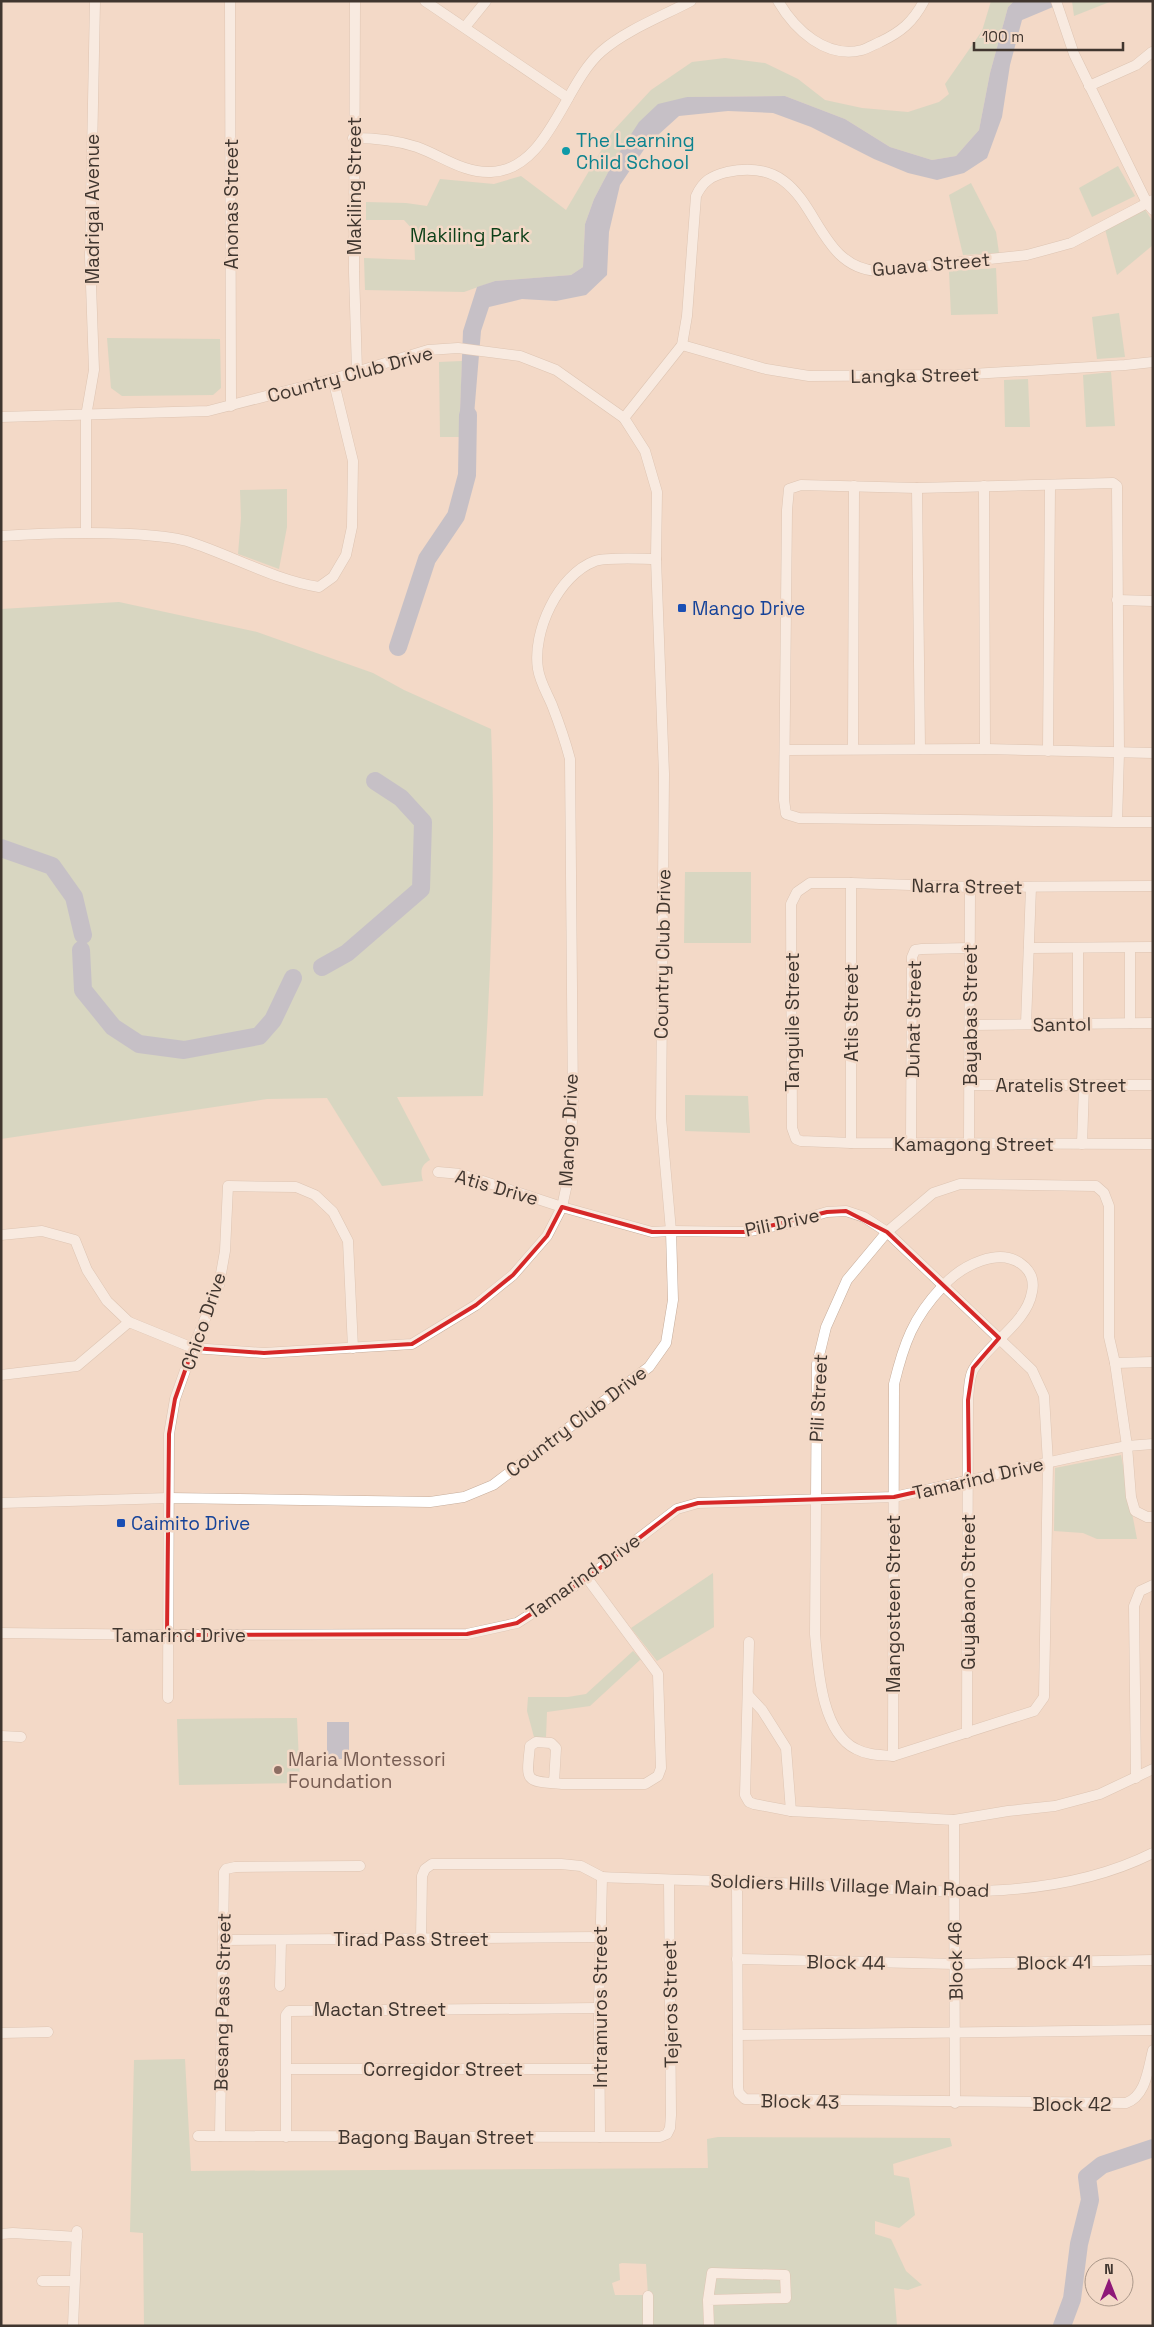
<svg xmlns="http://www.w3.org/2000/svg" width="1154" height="2327" viewBox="0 0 1154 2327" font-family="'Space Grotesk',sans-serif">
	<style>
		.green { fill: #b8d2ba; fill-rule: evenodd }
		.water { fill: #91a3c6 }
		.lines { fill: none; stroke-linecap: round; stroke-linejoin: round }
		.river { stroke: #91a3c6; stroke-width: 18 }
		.minor-casing { stroke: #c6ad9b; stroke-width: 11 }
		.minor { stroke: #fff; stroke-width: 10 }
		.marked { fill: none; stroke: #d62828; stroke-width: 4; stroke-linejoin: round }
		.culture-dot { fill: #0f9aa8; stroke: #f3d9c7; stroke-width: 2 }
		.transit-dot { fill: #1a4fb4; stroke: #f3d9c7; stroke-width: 2 }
		.education-dot { fill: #8d6e63; stroke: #f3d9c7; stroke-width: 2 }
		.labels { text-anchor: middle; stroke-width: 5; stroke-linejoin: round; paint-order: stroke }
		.culture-label { font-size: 19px; fill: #0d838f; stroke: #f3d9c7; text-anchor: start }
		.street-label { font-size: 19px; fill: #40362f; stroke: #f3d9c7 }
		.park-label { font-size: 19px; fill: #0c3f17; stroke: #f3d9c7 }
		.transit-label { font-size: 19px; fill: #164399; stroke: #f3d9c7; text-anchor: start }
		.education-label { font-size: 19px; fill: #785e54; stroke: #f3d9c7; text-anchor: start }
	</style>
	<rect width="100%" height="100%" fill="#f3d9c7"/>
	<g class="green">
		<polygon points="991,1 1014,1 1008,7 990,73 979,130 956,156 932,160 890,147 845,119 785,96 687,97 615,159 594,199 585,224 583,267 571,275 495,281 464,292 365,290 364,258 415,260 414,231 404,220 366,220 366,202 406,203 427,206 440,179 494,184 521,176 566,210 612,132 651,90 692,62 725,58 765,63 798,79 825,100 862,108 908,112 939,102 949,94 945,84 982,31"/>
		<polygon points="1072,1 1112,1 1074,16"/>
		<polygon points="1118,166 1135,196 1092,217 1079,188"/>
		<polygon points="971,183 996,232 999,253 963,255 949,195"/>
		<polygon points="1144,208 1153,222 1153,245 1117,275 1105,229"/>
		<polygon points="996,268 998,314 951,315 949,271"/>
		<polygon points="1119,313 1125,357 1097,359 1092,317"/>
		<polygon points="107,338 220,339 221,388 213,395 122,396 111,388"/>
		<polygon points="462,361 459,437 440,437 439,362"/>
		<polygon points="1111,372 1115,426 1086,427 1083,375"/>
		<polygon points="1028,379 1030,427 1005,427 1004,380"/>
		<polygon points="287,489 287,527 279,569 238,554 241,518 240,490"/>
		<path d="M119 602 257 632 373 673 404 690 491 729C496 851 491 974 483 1096L397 1097 430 1160C421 1165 420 1171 423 1181L382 1186 327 1098 267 1099 1 1139V609Z"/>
		<polygon points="685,872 751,872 751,943 684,943"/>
		<polygon points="685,1095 748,1096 750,1133 685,1131"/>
		<polygon points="1121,1455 1137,1539 1097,1539 1083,1533 1054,1531 1055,1468"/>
		<polygon points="713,1573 714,1627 657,1661 631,1628"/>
		<polygon points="633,1651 641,1659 590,1706 547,1712 546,1737 534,1737 527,1711 528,1697 568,1697 586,1694"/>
		<polygon points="297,1718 300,1783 179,1785 177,1719"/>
		<path d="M185 2059 191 2171 708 2168 707 2139 718 2137 950 2138 952 2146 893 2164 894 2175 909 2178 915 2215 899 2228 875 2221V2234L891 2239 906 2271 922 2285 908 2290 894 2288 897 2326H144L143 2233 130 2232 134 2060ZM622 2263 646 2264 648 2295H615L612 2283 620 2280 619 2264Z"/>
	</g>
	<g class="water">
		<polygon points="1014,1 1051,1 1053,7 1022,20 1010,65 1002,117 987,158 964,173 937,180 908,173 874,159 811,127 773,113 728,111 679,116 647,145 620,185 609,232 607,275 586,295 556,301 522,299 489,307 481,331 472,439 459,437 463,331 477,287 495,281 571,275 583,267 585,224 594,199 615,159 639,122 658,104 687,97 785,96 845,119 890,147 932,160 956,156 979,130 990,73 1008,7"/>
		<rect x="327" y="1722" width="22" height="37"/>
	</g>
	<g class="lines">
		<g class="river">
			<polyline points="398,647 427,559 456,516 467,475 468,415"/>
			<polyline points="1,848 52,866 74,897 83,935"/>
			<polyline points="81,950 83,990 113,1027 139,1044 184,1050 259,1036 273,1020 293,978"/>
			<polyline points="322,967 347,953 421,889 423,822 401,798 375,781"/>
			<polyline points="1062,2326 1072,2299 1079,2244 1090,2200 1087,2177 1102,2165 1153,2148"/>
		</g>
		<g class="minor-casing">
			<g id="minor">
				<polyline points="230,1 231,406"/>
				<polyline points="355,1 354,272 357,371"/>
				<polyline points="425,1 568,98"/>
				<path d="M778 1C795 30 826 59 862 50 868 48 875 44 880 42 901 32 913 22 924 1"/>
				<polyline points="1056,1 1074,54 1147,203 1153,210"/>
				<polyline points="465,27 486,1"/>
				<polyline points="1089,86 1136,65 1152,52"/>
				<path d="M353 138C375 138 396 140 417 147 442 156 463 173 491 172 549 170 564 83 602 51 626 30 663 16 691 1"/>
				<polyline points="682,345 766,369 809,376 955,375 1125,365 1153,362"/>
				<polyline points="1,417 208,411 333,379 428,350 458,348 520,356 556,370 624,418 645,451 657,492 656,559 664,774 661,1118 671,1231 673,1300 666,1343 649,1367 493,1485 464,1497 430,1502 169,1498 1,1503"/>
				<path d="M624 418 682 345 687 316 696 196C703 181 711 176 727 172 821 152 804 266 877 271L1027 255 1071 243 1153 200"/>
				<polyline points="984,486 985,749"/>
				<polyline points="917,488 920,749"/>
				<polyline points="86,532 86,416 94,370 90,256 95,1"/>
				<path d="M1 536C45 533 87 532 130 534 149 535 168 536 187 541 231 555 274 580 319 587L333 577 346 555 352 527 353 461 333 379"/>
				<polyline points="1117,600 1153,601"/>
				<polyline points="853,748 854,486"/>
				<polyline points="786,750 985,749 1153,753"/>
				<polyline points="1048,751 1050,485"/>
				<polyline points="1117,822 1119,753 1117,486 1113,483 917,488 801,485 789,489 787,510 784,800 786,814 799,818 1117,822 1153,822"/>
				<polyline points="1153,886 970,887 851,883 810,883 797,892 791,904 792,1128 796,1139 801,1141 851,1143 1153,1144"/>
				<polyline points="1029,948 1153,947"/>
				<polyline points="1130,948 1130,1023"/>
				<polyline points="1078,1023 1078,949"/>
				<polyline points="1026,1024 1031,887"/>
				<polyline points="970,1025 1153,1023"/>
				<polyline points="970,1085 1153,1085"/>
				<polyline points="851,1143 851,883"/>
				<polyline points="911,1143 912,957 915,950 922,949 970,948"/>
				<polyline points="969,1144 970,887"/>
				<polyline points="1082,1144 1084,1085"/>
				<polyline points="438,1172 461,1174 562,1207 652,1232 671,1231 745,1232 790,1223 827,1212 846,1211 864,1217 887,1232 933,1193 960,1184 1096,1186 1104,1193 1109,1206 1109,1337 1115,1363 1127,1446 1131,1497 1135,1511 1147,1517 1153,1517"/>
				<path d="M887 1232 1032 1370 1044 1396 1048 1463 1044 1697 1034 1711 893 1756C880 1755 867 1755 856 1749 821 1732 818 1667 815 1634L817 1364 826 1327 847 1280Z"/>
				<path d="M1 1235 42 1231 75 1240 87 1270 107 1301 129 1322 193 1348 264 1353 412 1344 476 1305 513 1275 547 1236 562 1207 568 1179 573 1105 570 759C565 740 559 723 552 705 547 693 540 682 538 669 532 632 558 575 595 561 608 557 641 559 656 559"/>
				<polyline points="1115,1363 1153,1362"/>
				<polyline points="1,1375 77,1366 129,1322"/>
				<polyline points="1,1633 167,1635 467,1634 517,1623 587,1578 677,1509 698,1503 894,1497 1082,1455 1127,1446 1153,1444"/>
				<polyline points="749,1642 745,1795 749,1802 754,1804 791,1811 954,1820 1008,1811 1055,1806 1100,1794 1153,1769"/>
				<polyline points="748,1695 762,1710 786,1748 791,1811"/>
				<polyline points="168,1698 169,1434 175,1399 193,1348 219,1285 225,1251 228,1186 296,1187 315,1195 333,1212 348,1241 353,1348"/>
				<polyline points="1,1736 21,1737"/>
				<path d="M893 1756 894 1384C904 1343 913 1318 942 1287 961 1266 1001 1244 1025 1267 1032 1274 1034 1283 1032 1292 1027 1322 991 1342 975 1367 969 1374 969 1390 968 1400L967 1733"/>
				<polyline points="1136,1778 1134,1606 1140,1591 1153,1585"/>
				<path d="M554 1783 556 1748 551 1743 536 1742 530 1746C526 1783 525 1781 562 1784H645L658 1776 661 1768 658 1674 587 1578"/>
				<polyline points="954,1820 955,2103"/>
				<path d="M602 1877C669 1880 736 1881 802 1884 918 1890 1045 1907 1153 1853"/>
				<path d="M737 1881 738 2087 739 2093 745 2099 1126 2103C1146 2096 1148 2069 1153 2050"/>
				<polyline points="223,1940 600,1937"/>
				<polyline points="421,1940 422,1876 425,1869 432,1864 561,1864 581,1866 602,1877"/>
				<polyline points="737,1959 956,1964 1153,1960"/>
				<polyline points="280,1986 281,1940"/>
				<polyline points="1,2033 48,2032"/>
				<polyline points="738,2035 1153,2030"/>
				<polyline points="287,2069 599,2069"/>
				<polyline points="198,2136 660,2137 667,2134 670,2128 671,2115 669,1880"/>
				<polyline points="220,2136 224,1872 226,1869 235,1867 360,1866"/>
				<polyline points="286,2137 286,2015 289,2011 599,2008"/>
				<polyline points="600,2137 599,2008 602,1877"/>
				<polyline points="1,2234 13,2233 77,2237"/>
				<polyline points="42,2281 74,2281"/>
				<polyline points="708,2300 786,2298 785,2275 712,2273 708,2300 709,2326"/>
				<polyline points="73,2326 77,2231"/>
				<polyline points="648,2326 648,2296"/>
			</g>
		</g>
		<use href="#minor" class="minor"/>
	</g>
	<path d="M0 0H1154V2327H0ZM562 1207 652 1232H745L827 1212 846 1211 887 1232 999 1338 973 1368 968 1400 969 1480 894 1497 698 1503 677 1509 587 1578 517 1623 467 1634 167 1635 169 1434 175 1399 193 1348 264 1353 412 1344 476 1305 513 1275 547 1236Z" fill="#f3d9c7" fill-opacity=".55" fill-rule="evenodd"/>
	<path class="marked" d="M562 1207 652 1232H745L827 1212 846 1211 887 1232 999 1338 973 1368 968 1400 969 1480 894 1497 698 1503 677 1509 587 1578 517 1623 467 1634 167 1635 169 1434 175 1399 193 1348 264 1353 412 1344 476 1305 513 1275 547 1236Z"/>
	<circle class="culture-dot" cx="566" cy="151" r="5"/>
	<g class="transit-dot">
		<rect x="677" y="603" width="10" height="10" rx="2.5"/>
		<rect x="116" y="1518" width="10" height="10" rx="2.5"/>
	</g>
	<circle class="education-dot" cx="278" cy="1770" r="5"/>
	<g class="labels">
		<g class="culture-label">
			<text x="576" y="147">The Learning<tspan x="576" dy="22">Child School</tspan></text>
		</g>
		<g class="street-label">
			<text transform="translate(354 186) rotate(-90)" y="7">Makiling Street</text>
			<text transform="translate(231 204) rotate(-90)" y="7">Anonas Street</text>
			<text transform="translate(92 209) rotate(-90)" y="7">Madrigal Avenue</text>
			<text transform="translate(931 264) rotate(-5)" y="7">Guava Street</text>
			<text transform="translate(350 374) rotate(-15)" y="7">Country Club Drive</text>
			<text transform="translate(915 375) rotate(-1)" y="7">Langka Street</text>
			<text transform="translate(967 886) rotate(1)" y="7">Narra Street</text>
			<text transform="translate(662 954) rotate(-89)" y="7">Country Club Drive</text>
			<text transform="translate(851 1013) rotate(-90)" y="7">Atis Street</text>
			<text transform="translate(970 1015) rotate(-90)" y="7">Bayabas Street</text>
			<text transform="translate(913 1019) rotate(-89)" y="7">Duhat Street</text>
			<text transform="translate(792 1022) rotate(-90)" y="7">Tanguile Street</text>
			<text transform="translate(1062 1024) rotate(-1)" y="7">Santol</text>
			<text x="1061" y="1092">Aratelis Street</text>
			<text transform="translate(568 1130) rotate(-87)" y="7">Mango Drive</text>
			<text x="974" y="1151">Kamagong Street</text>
			<text transform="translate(497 1187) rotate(16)" y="7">Atis Drive</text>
			<text transform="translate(782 1222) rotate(-12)" y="7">Pili Drive</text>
			<text transform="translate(203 1321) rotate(-71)" y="7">Chico Drive</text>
			<text transform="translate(818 1398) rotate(-87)" y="7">Pili Street</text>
			<text transform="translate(576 1421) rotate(-37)" y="7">Country Club Drive</text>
			<text transform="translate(978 1478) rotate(-13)" y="7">Tamarind Drive</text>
			<text transform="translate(583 1576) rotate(-35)" y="7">Tamarind Drive</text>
			<text transform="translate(968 1592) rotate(-90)" y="7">Guyabano Street</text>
			<text transform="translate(893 1604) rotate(-90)" y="7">Mangosteen Street</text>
			<text x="179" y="1642">Tamarind Drive</text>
			<text transform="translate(850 1885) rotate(2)" y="7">Soldiers Hills Village Main Road</text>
			<text x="411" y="1946">Tirad Pass Street</text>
			<text transform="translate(955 1961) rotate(-91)" y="7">Block 46</text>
			<text transform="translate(846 1962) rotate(1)" y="7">Block 44</text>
			<text transform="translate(1054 1962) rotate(-1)" y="7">Block 41</text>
			<text transform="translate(222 2002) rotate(-89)" y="7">Besang Pass Street</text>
			<text transform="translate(670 2004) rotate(-91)" y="7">Tejeros Street</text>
			<text transform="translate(600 2007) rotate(-90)" y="7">Intramuros Street</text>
			<text x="380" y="2016">Mactan Street</text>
			<text x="443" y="2076">Corregidor Street</text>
			<text transform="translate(800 2101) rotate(1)" y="7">Block 43</text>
			<text x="1072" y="2111">Block 42</text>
			<text x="436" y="2144">Bagong Bayan Street</text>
		</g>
		<g class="park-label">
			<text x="470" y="242">Makiling Park</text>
		</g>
		<g class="transit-label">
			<text x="692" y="615">Mango Drive</text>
			<text x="131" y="1530">Caimito Drive</text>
		</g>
		<g class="education-label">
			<text x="288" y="1766">Maria Montessori<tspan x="288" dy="22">Foundation</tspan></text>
		</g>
	</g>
	<rect width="1154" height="2327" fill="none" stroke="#40362f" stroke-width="5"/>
	<g transform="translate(1109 2282)"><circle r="24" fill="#f3d9c7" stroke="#ab988a"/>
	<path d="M0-4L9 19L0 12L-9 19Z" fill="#8e1878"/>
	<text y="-8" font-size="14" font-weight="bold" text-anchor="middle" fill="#40362f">N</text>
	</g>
	<path d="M974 42v8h149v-8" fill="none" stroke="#40362f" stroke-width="2.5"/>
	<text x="982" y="42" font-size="15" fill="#40362f" stroke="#f3d9c7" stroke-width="4" paint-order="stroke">100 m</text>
</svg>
